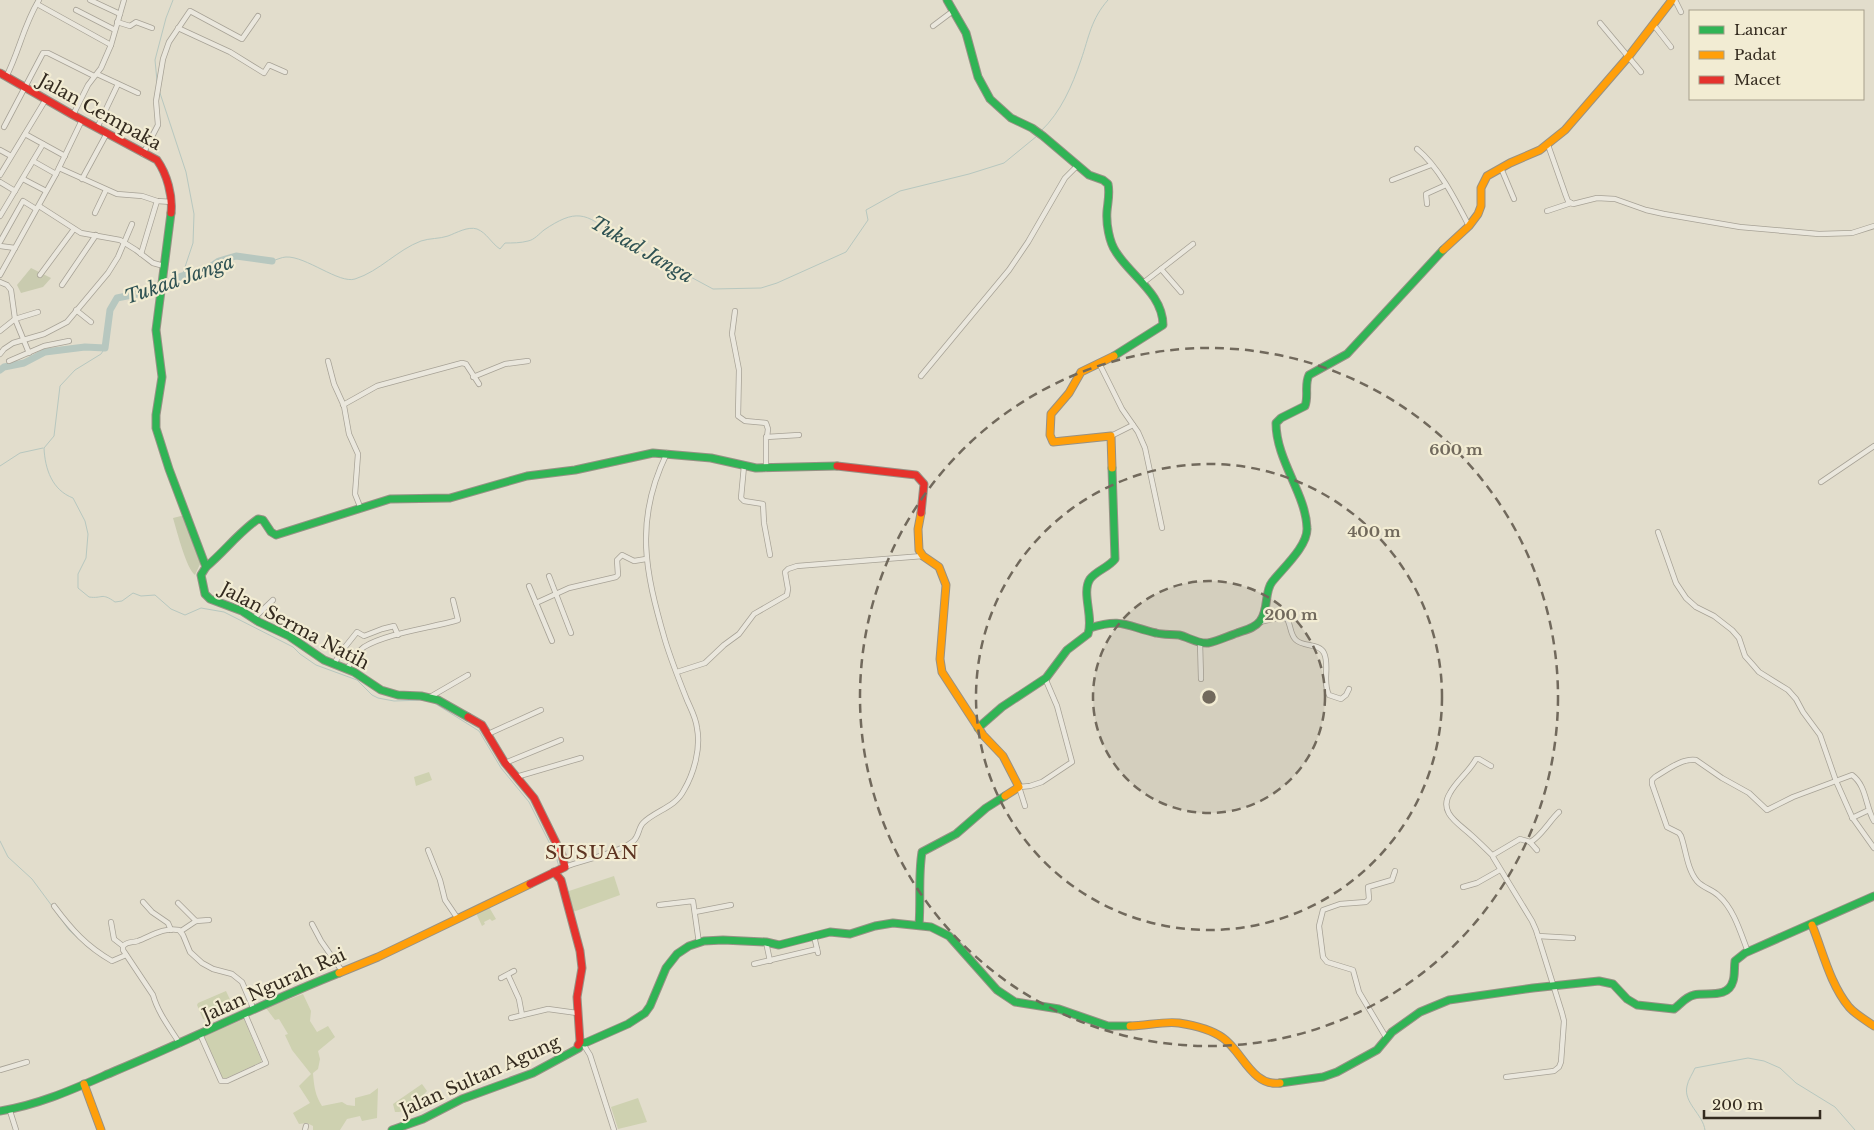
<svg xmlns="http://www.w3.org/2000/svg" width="1874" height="1130" viewBox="0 0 1874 1130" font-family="'Libre Baskerville',serif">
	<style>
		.green { fill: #ced1b0 }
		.cemetery { fill: #c9cbaf }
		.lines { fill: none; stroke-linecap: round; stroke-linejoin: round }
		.stream { stroke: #b7c7bf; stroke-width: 1 }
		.river { stroke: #b7c7bf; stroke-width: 7 }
		.street-casing { stroke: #a7a296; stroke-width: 6 }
		.fast-casing { stroke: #979185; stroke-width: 9 }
		.slow-casing { stroke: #979185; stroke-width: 9 }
		.jam-casing { stroke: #979185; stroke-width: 9 }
		.street { stroke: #eae7dd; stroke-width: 4.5 }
		.fast { stroke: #30b455; stroke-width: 7 }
		.slow { stroke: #ff9f0a; stroke-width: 7 }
		.jam { stroke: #e5322d; stroke-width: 7 }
		.ring { fill: none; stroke: #71695c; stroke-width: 2.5; stroke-dasharray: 9 6 }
		.labels { text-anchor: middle; stroke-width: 4.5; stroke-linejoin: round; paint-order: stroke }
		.street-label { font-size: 18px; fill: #342b1f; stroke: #f2ecd3 }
		.water-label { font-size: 19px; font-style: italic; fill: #2f5253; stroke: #f2ecd3 }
		.neighbourhood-label { font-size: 19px; letter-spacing: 1px; fill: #5d3422; stroke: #f2ecd3 }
		.centre { fill: #71695c; stroke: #f2ecd3; stroke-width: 2.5 }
		.ring-label { font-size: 15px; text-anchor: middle; font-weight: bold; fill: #71695c; stroke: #f2ecd3; stroke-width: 4.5; stroke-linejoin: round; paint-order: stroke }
	</style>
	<rect width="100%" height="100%" fill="#e2ddcc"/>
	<g class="green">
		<polygon points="429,772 432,780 416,786 414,777"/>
		<polygon points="614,876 620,895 573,912 566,892"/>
		<polygon points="489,907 496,919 492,921 490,919 484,922 485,924 482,926 476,913"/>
		<polygon points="226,991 233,1006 232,1009 206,1020 203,1019 197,1005 198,1003"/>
		<path d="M303 994 311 1011 310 1021 317 1032 328 1026 335 1037 318 1051 320 1059 318 1069 313 1073C314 1086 315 1095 322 1106L342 1102 347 1105 355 1106V1098L370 1094 378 1088 377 1118 362 1121 360 1116 347 1119 340 1130H313V1126L307 1123 299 1124 293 1113 310 1103 299 1086 311 1074 292 1050 285 1035 288 1034 279 1019 275 1020 266 1008Z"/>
		<polygon points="244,1019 261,1059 261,1062 222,1080 201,1038"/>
		<path d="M422 1084 427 1091C418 1100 409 1113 395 1112L393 1104Z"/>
		<polygon points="638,1098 647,1122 618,1129 611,1107"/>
	</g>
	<g class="cemetery">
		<polygon points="31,268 51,278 43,287 21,293 17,285"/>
		<path d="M185 515 201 562 195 575C186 568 177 531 173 518Z"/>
	</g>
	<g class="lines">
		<g class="stream">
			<polyline points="157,81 155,60 166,18 173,0"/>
			<polyline points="159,90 186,172 194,214 193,243 182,276"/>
			<path d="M1041 131C1061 112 1072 86 1081 60 1089 37 1091 19 1108 0"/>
			<path d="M272 261C276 260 282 257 286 257 306 256 339 284 355 279 380 271 397 250 421 241 430 238 439 239 448 236 456 233 468 226 477 229 487 233 491 243 500 249L505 243C512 243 521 243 528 241 534 240 539 234 544 230 575 209 586 212 613 235L713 289 761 288 777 283 846 252 868 220 866 210 900 191 969 174 1004 163 1037 136"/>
			<path d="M105 348 101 354 75 370 60 386 54 436 44 448C45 469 52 490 73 498L85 521 88 534 86 558 78 574V588L89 597C103 599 101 592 115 602L122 601 133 593 141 596 155 595 171 609 185 615 201 608 224 612 293 647 300 654 316 665 357 680 372 695 378 698 394 701 424 700"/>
			<polyline points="0,466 20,453 43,448"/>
			<polyline points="431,701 479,731 501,768 529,802 556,856 559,867"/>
			<polyline points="0,841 8,857 32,879 52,906"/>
			<polyline points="58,915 69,930 90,949"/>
			<path d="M1705 1130C1703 1114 1683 1103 1687 1086 1688 1080 1693 1073 1695 1068L1748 1058 1764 1061 1780 1068 1796 1083 1835 1107 1855 1130"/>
		</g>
		<polyline class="river" points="0,370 4,367 24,363 45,352 85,347 105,348 110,310 117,298 151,291 182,276 203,272 219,261 236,256 272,261"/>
		<g class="street-casing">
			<g id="street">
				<polyline points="90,0 120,14"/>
				<polyline points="1675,0 1681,12"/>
				<polyline points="37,4 111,45"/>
				<polyline points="76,10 115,30"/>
				<polyline points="117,22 130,26 136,22 152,28"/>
				<polyline points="1600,23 1641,72"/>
				<polyline points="1653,24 1671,47"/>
				<polyline points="933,26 953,11"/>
				<polyline points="178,28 230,52 264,73 269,65 285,72"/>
				<polyline points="97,74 138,93"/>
				<path d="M6 77C19 52 24 24 39 0"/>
				<polyline points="73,115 88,85 101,68 111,45 124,0"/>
				<polyline points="4,127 43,53 48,53 94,76"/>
				<polyline points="97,128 118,84"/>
				<polyline points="25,134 65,156"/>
				<polyline points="1548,145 1566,196 1568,201 1573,204 1597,198 1615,199 1646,210 1664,214 1740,227 1819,234 1852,233 1874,226"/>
				<path d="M1417 149C1439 167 1456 201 1469 226"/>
				<polyline points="0,150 11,156"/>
				<polyline points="143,154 158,125 156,101 163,59 169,42 190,11 242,39 258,16"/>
				<polyline points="33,161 56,174"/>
				<polyline points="59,168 117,194 142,196 157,201 172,202"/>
				<polyline points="1501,168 1514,199"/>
				<polyline points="0,175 46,99"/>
				<polyline points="23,179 46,191"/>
				<polyline points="82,179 107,133"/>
				<polyline points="1392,180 1431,165"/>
				<polyline points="0,182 15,191"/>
				<polyline points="1427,204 1426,194 1446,185"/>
				<polyline points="39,206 81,233 120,240 136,250 153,263 164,266"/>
				<polyline points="1547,211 1571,203"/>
				<polyline points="95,213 106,190"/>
				<polyline points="0,216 43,144"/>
				<polyline points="0,242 23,201 36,209"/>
				<polyline points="0,246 15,248"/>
				<polyline points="141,254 157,201"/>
				<polyline points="1161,269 1181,292"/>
				<polyline points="0,275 56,174 82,120"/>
				<polyline points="40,275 74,229"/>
				<polyline points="0,282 7,285 11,290 15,319 29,353"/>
				<polyline points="1143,283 1193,244"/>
				<polyline points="62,285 96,235"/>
				<polyline points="76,310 91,322"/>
				<polyline points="735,311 732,334 739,370 738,416 745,421 766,423 768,429 767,437"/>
				<polyline points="0,331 15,319 38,312"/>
				<polyline points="0,354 4,349 13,343 44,334 67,322 108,273 118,257 132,224"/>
				<polyline points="9,361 44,346 69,341"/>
				<polyline points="328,361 334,384 344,406 349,434 358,454 355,494 361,509"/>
				<polyline points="1099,363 1122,409 1138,432 1145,448 1162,528"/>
				<polyline points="921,376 1009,270 1028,242 1065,178 1077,166"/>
				<polyline points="473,377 505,364 528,361"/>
				<polyline points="343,405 377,386 462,363 466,364 479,384"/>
				<polyline points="1111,436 1133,425"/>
				<polyline points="744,466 741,498 744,501 763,504 764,523 770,555"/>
				<polyline points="766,469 766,437 799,435"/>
				<polyline points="1821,482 1874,446"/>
				<polyline points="1658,532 1676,583 1686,598 1696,607 1714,616 1732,630 1739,638 1745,656 1753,665 1759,672 1788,690 1796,699 1803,712 1820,735 1836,781 1852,817 1874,848"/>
				<polyline points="549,576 571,633"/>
				<polyline points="529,586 552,641"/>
				<polyline points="536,603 569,588 616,577 618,575 617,560 622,555 634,561 646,559"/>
				<polyline points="254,618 273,600"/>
				<path d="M1260 622 1281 617 1287 619C1291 625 1290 635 1296 640 1303 647 1319 643 1324 653 1330 666 1322 682 1329 695L1341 699 1346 695 1349 689"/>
				<polyline points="1200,642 1201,679"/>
				<polyline points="334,664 341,652 357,632 364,636 382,629 394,626 398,635"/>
				<path d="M347 668C352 662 357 652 364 647 387 633 431 628 458 620L453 600"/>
				<polyline points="677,672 705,663 724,645 739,634 754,614 787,595 788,589 785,572 788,569 797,566 923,556"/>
				<polyline points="430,697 468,675"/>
				<polyline points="488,734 541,710"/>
				<polyline points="505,763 561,740"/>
				<path d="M1491 766 1479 759H1476C1469 772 1457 780 1450 793 1438 812 1458 823 1470 834 1478 841 1485 848 1493 856"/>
				<polyline points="516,777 581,758"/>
				<polyline points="1025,806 1019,787 1030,786 1042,782 1072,762 1057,706 1045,678"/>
				<polyline points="1852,818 1869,810"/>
				<path d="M1530 842C1540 838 1550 820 1559 812"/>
				<polyline points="428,850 440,880 445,900 458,919"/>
				<path d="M565 867C583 860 618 853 632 842 639 838 638 828 643 823 656 810 675 808 684 790 694 773 701 748 697 728 696 718 691 709 687 700 679 680 671 660 665 640 645 571 634 520 667 453"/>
				<polyline points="1463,887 1477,883 1500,870"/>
				<polyline points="143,902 152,912 168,923 171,930"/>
				<polyline points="178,903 196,921"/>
				<polyline points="659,905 693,901 699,943"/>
				<path d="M54 906C72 930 86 946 112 961L126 955"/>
				<polyline points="695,912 731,905"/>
				<path d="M111 922 114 939 123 946V950L153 995C158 1013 170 1028 180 1044"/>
				<polyline points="312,924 321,941 342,971"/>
				<polyline points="181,931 196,921 209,920"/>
				<polyline points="814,936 818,953"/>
				<polyline points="1538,936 1573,938"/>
				<polyline points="766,942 770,961"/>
				<path d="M123 946C128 941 132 943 138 941 151 936 164 927 179 930L183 935 190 952 202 963 213 969 232 974 242 982 254 1010"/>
				<path d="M1748 952C1741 934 1734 909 1719 896 1712 889 1703 888 1697 881 1687 869 1686 850 1681 836L1679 833 1667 827 1652 784V780L1655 777C1667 770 1682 758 1696 760L1722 778 1749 793 1767 810 1793 797 1852 775C1867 786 1865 806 1874 821"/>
				<polyline points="754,964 817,949"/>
				<polyline points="508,975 519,999 522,1015"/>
				<polyline points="501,978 514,971"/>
				<polyline points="511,1018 548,1009 577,1013"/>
				<polyline points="200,1034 221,1081 227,1081 266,1063 245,1014"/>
				<polyline points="1387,1039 1359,992 1353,970 1327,962 1323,957 1319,926 1323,910 1340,904 1366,902 1369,899 1368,887 1392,880 1395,871"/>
				<polyline points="585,1047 590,1055 614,1130"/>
				<polyline points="0,1070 27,1062"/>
				<polyline points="1506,1077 1554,1071 1559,1067 1561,1062 1564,1021 1562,1013 1536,930 1532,921 1493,857 1493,855 1520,839 1530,842 1537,850"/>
				<polyline points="10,1111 16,1130"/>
				<polyline points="305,1130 306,1126"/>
			</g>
		</g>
		<g class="fast-casing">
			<g id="fast">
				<path d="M947 0 966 33 978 77 990 99 1011 118 1032 128 1043 136 1089 175 1103 180 1108 184C1110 193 1108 201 1107 211 1106 223 1109 242 1116 252 1131 276 1163 294 1163 325L1114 356"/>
				<polyline points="171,213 156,330 162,377 156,415 156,428 169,469 206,567 201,575 205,594 210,599 242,611 259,622 289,636 324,660 354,672 381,690 398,695 421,696 438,700 468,717"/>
				<path d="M206 567C224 552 239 532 258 519L263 520 271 532 276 535 390 499 450 498 527 476 575 470 653 453 711 458 756 468 837 466"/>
				<path d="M1090 628C1122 618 1126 626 1156 633 1163 635 1171 634 1179 635 1188 637 1198 644 1208 643 1218 641 1228 636 1237 633 1245 630 1255 628 1260 621 1269 610 1264 592 1272 582 1283 568 1308 546 1307 528 1306 494 1276 460 1276 423L1281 418 1305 406C1309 396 1304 385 1309 375L1347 354 1443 250"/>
				<path d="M978 728 1002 707 1046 678 1067 650 1088 634C1094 617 1081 593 1090 579 1097 570 1108 568 1115 559L1112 468"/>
				<path d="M919 925C921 901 918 876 922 852L956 834 986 808 1005 796"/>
				<polyline points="580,1042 585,1043 628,1024 645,1013 650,1006 666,968 677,954 689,946 704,941 723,940 766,942 779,945 830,932 850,934 875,926 893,923 931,927 949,936 997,990 1015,1002 1059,1009 1108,1026 1130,1026"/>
				<path d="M1280 1083 1323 1077 1337 1072 1377 1050 1392 1032 1420 1012 1449 1000 1533 988 1599 981 1613 984 1627 999 1637 1005 1674 1009C1681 1004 1685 997 1694 995 1707 992 1728 999 1733 981 1735 975 1734 968 1735 961L1745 953 1874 896"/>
				<path d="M0 1111C40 1105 78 1087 115 1071 190 1040 263 1003 339 973"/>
				<polyline points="392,1130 423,1119 462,1099 533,1073 579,1048"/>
			</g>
		</g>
		<g class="slow-casing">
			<g id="slow">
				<polyline points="1443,250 1469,226 1478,214 1481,206 1481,188 1487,176 1510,163 1540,150 1565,130 1629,56 1672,0"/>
				<polyline points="1112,468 1111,436 1053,442 1050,435 1051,414 1069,393 1081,372 1114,356"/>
				<polyline points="921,513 918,529 919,550 923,556 939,567 946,585 940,659 942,672 983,735 1003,756 1019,787 1005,796"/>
				<path d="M1812 925C1823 952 1830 984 1849 1007 1856 1015 1866 1020 1874 1026"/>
				<polyline points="339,973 378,957 530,884"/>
				<path d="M1130 1026C1146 1026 1163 1021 1179 1023 1192 1025 1212 1030 1223 1038 1242 1051 1252 1087 1280 1083"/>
				<polyline points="84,1084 101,1130"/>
			</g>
		</g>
		<g class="jam-casing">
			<g id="jam">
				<path d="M0 73 73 115 157 160C167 174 173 196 171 213"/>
				<polyline points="837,466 916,475 924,484 921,513"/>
				<polyline points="468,717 482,725 505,763 534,798 562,855 565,867 530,884"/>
				<polyline points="554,872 561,880 580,951 582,968 577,997 580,1042 578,1045"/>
			</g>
		</g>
		<use href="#street" class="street"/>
		<use href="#fast" class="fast"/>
		<use href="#slow" class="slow"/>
		<use href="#jam" class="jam"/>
	</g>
	<circle cx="1209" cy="697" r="116" fill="#71695c" fill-opacity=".12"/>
	<g class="ring">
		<circle cx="1209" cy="697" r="116"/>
		<circle cx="1209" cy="697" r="233"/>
		<circle cx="1209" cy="697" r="349"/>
	</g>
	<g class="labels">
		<g class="street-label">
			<text transform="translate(100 112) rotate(29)" y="6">Jalan Cempaka</text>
			<text transform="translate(295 626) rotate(28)" y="6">Jalan Serma Natih</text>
			<text transform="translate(274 985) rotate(-24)" y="6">Jalan Ngurah Rai</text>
			<text transform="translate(480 1076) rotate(-24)" y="6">Jalan Sultan Agung</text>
		</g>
		<g class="water-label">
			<text transform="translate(642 249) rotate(30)" y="7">Tukad Janga</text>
			<text transform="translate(179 279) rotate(-19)" y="7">Tukad Janga</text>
		</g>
		<g class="neighbourhood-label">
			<text x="592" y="859">SUSUAN</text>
		</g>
	</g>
	<circle cx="1209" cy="697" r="8" class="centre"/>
	<g class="ring-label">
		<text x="1456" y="455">600 m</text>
		<text x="1374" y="537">400 m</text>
		<text x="1291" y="620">200 m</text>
	</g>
	<rect x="1689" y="10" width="175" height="90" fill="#f2ecd3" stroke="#a69f8b"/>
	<rect x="1699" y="26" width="25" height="8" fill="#30b455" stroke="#a69f8b"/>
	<text x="1734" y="35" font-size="15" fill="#342b1f">Lancar</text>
	<rect x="1699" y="51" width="25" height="8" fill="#ff9f0a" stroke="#a69f8b"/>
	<text x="1734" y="60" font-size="15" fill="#342b1f">Padat</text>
	<rect x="1699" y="76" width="25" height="8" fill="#e5322d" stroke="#a69f8b"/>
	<text x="1734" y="85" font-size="15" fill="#342b1f">Macet</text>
	<path d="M1704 1110v8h116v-8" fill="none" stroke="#342b1f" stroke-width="2.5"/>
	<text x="1712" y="1110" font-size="15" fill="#342b1f" stroke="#f2ecd3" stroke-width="4" paint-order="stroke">200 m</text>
</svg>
